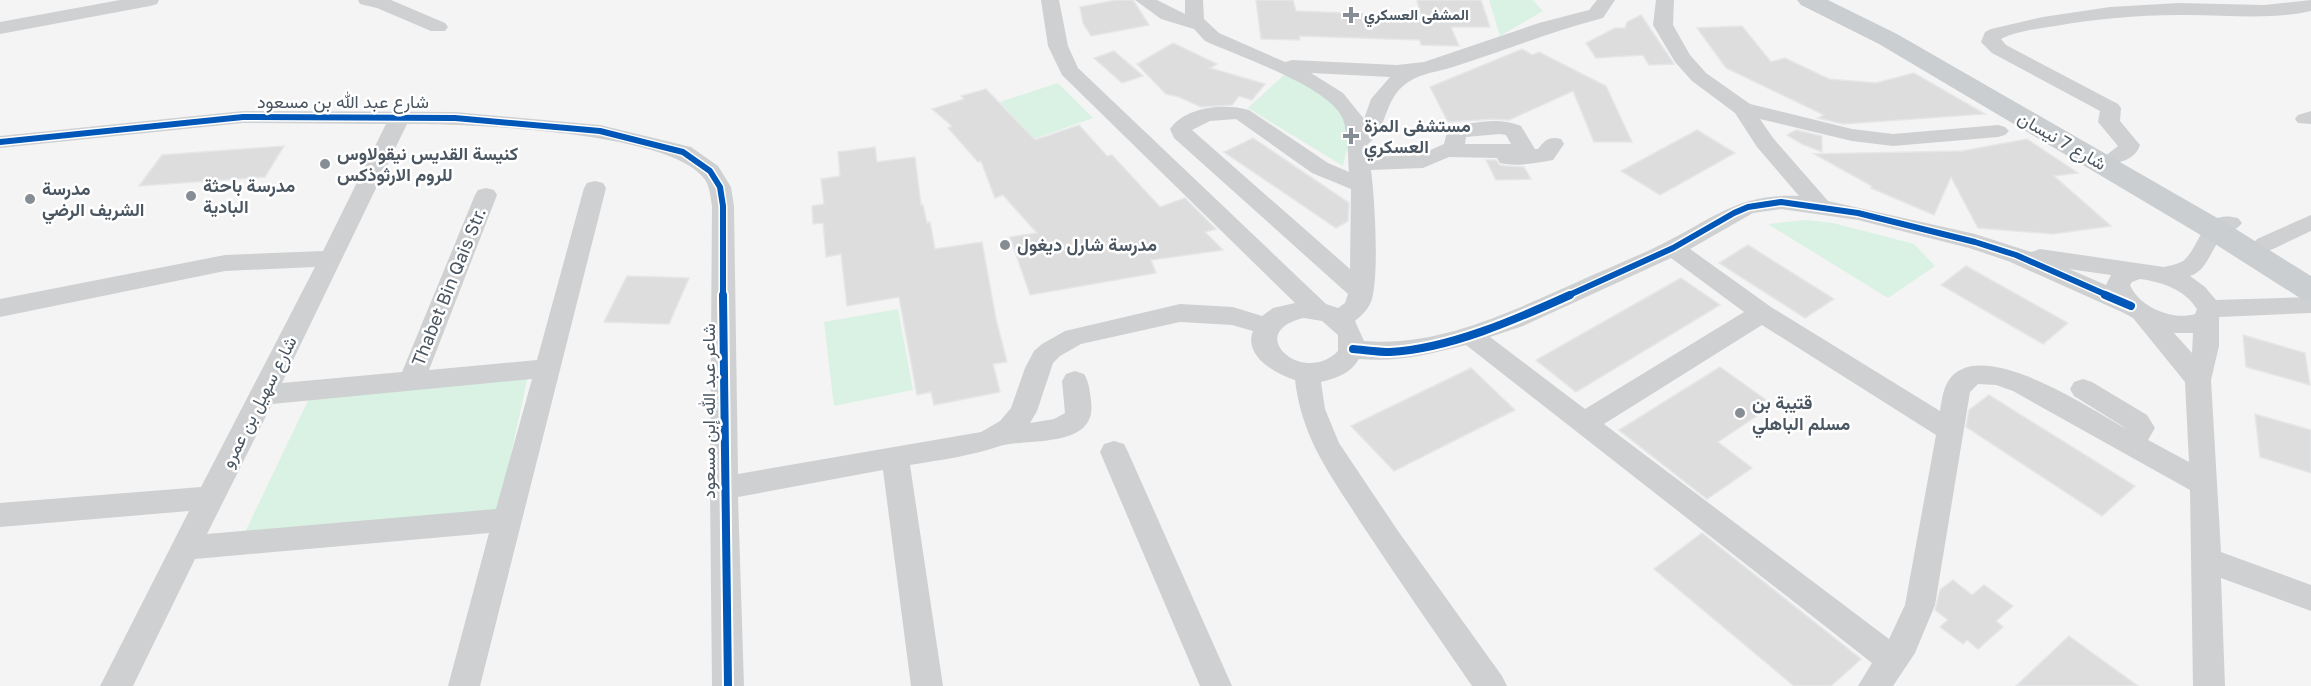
<svg xmlns="http://www.w3.org/2000/svg" width="2311" height="686" viewBox="0 0 2311 686" font-family="'Golos Text',Vazirmatn,sans-serif">
	<style>
		.green { fill: #d9f2e3 }
		.building { fill: #ddddde; stroke: #e5e6e7; stroke-width: 1.5 }
		.lines { fill: none; stroke-linecap: round; stroke-linejoin: round }
		.minor { fill: #ced0d2; fill-rule: evenodd }
		.major { fill: #caced1; fill-rule: evenodd }
		.cycleway-far1-casing { stroke: #fff; stroke-width: 9 }
		.cycleway-casing { stroke: #fff; stroke-width: 12 }
		.cycleway-far1 { stroke: #0057b8; stroke-width: 6 }
		.cycleway { stroke: #0057b8; stroke-width: 8 }
		.poi-dot { fill: #868d94; stroke: #fff; stroke-width: 2 }
		.labels { text-anchor: middle; stroke-width: 5; stroke-linejoin: round; paint-order: stroke }
		.far-poi-label { font-size: 15px; font-weight: bold; fill: #4a5661; stroke: #fff; text-anchor: start }
		.street-label { font-size: 18px; fill: #4a5661; stroke: #fff }
		.poi-label { font-size: 18px; font-weight: bold; fill: #4a5661; stroke: #fff; text-anchor: start }
	</style>
	<rect width="100%" height="100%" fill="#f4f4f4"/>
	<g class="green">
		<polygon points="1489,0 1533,0 1543,11 1500,36"/>
		<path d="M1285 74C1307 83 1348 105 1349 133 1349 143 1345 156 1343 166L1248 108Z"/>
		<polygon points="1058,83 1093,118 1034,139 1000,102"/>
		<polygon points="1806,220 1833,223 1914,244 1935,266 1888,298 1768,224"/>
		<polygon points="898,309 913,390 834,406 824,322"/>
		<polygon points="529,371 497,520 237,549 313,390"/>
	</g>
	<g class="building">
		<polygon points="1116,0 1133,0 1149,25 1091,36 1083,23 1080,7"/>
		<polygon points="1256,0 1293,0 1296,11 1421,16 1417,0 1481,0 1490,27 1451,27 1459,46 1421,45 1420,40 1299,36 1300,40 1261,39"/>
		<polygon points="1641,15 1674,64 1649,65 1643,55 1596,58 1586,43 1615,28 1625,28 1627,22"/>
		<polygon points="1742,26 1771,62 1785,58 1829,79 1876,83 1914,73 1985,114 1843,124 1818,118 1824,115 1726,68 1697,28"/>
		<polygon points="1173,43 1217,64 1210,68 1265,84 1252,100 1239,96 1232,105 1201,107 1179,97 1166,94 1137,64"/>
		<polygon points="1522,49 1532,55 1539,52 1606,86 1632,142 1594,142 1573,91 1509,120 1494,119 1448,122 1430,87"/>
		<polygon points="1114,51 1143,76 1122,83 1094,58"/>
		<polygon points="986,89 1035,140 1079,125 1107,156 1112,155 1160,207 1185,198 1216,229 1205,232 1223,250 1151,260 1156,273 1030,295 1010,237 1037,233 1003,195 995,198 981,161 978,162 948,128 952,126 932,109 964,99 961,96"/>
		<polygon points="1697,130 1735,153 1660,195 1621,171"/>
		<polygon points="1796,130 1822,136 1822,152 1802,144 1787,135"/>
		<polygon points="1253,138 1349,203 1348,221 1336,228 1224,152"/>
		<polygon points="2027,139 2078,173 2054,176 2111,226 2053,234 1978,228 1951,177 1934,215 1871,188 1872,186 1814,154 1962,151"/>
		<polygon points="284,146 265,177 139,186 162,155"/>
		<polygon points="875,147 877,162 915,157 921,205 923,205 927,223 930,222 935,249 982,242 996,319 1007,362 993,364 1000,392 934,405 931,392 917,395 899,297 847,306 841,254 826,257 823,223 813,224 812,206 824,204 821,179 840,176 838,152"/>
		<polygon points="1486,160 1496,160 1500,165 1506,166 1524,167 1531,179 1496,180"/>
		<polygon points="1748,245 1834,299 1805,318 1719,263"/>
		<polygon points="1966,266 2068,323 2043,344 1941,285"/>
		<polygon points="627,276 689,278 669,324 604,322"/>
		<polygon points="1681,278 1720,305 1576,392 1536,360"/>
		<polygon points="2243,335 2305,353 2310,385 2246,367"/>
		<polygon points="1720,367 1773,405 1718,442 1752,468 1707,499 1619,430"/>
		<polygon points="1471,368 1515,410 1394,471 1351,426"/>
		<polygon points="1989,395 2135,486 2102,516 1966,427 1969,410"/>
		<polygon points="2255,414 2311,430 2311,473 2260,457"/>
		<polygon points="1702,533 1861,659 1831,686 1794,686 1654,569"/>
		<polygon points="1953,580 1972,595 1984,585 2013,606 1996,621 2003,627 1978,649 1967,640 1963,644 1940,627 1948,620 1935,610 1940,590"/>
		<polygon points="2069,636 2138,686 2016,686"/>
	</g>
	<g class="lines">
		<g class="minor">
			<polygon points="120,0 159,0 157,4 150,6 0,34 0,22"/>
			<polygon points="358,0 391,0 445,23 448,27 445,31 431,31 377,8 360,4"/>
			<path d="M1041 0H1059L1068 46 1078 68 1326 304 1338 308 1345 303 1348 294 1174 138 1170 129C1186 106 1225 103 1249 110L1328 163 1349 172C1348 158 1348 129 1342 117 1327 86 1238 56 1205 41L1194 29 1161 19 1135 0H1157L1185 14V0H1203L1204 19 1219 33 1285 62 1292 60 1397 65 1424 62 1539 23 1589 10 1597 0H1615L1603 18C1552 31 1503 51 1453 67 1434 73 1418 73 1402 87 1384 103 1387 129 1367 145L1369 157 1419 155 1444 144 1448 128C1471 123 1499 116 1521 126L1535 149H1538C1545 140 1549 136 1561 139L1564 144 1553 160C1537 163 1516 167 1500 163L1497 158 1449 157 1423 168 1371 170C1375 200 1379 272 1372 299 1369 309 1362 315 1355 321L1364 341C1438 347 1507 313 1573 284 1603 270 1634 258 1664 243 1714 218 1739 193 1799 196L1757 147 1735 113 1692 81 1675 62 1653 25 1656 0H1674L1673 25 1690 55 1706 73 1750 104 1852 129 1893 134 1998 125 2005 127 2009 131 2005 135 1998 137 1893 146 1852 141 1760 119 1773 138 1828 201 1975 234 2031 252 2040 249 2164 267C2169 266 2178 264 2183 261 2201 247 2201 208 2238 218L2242 223C2237 231 2228 230 2222 237 2210 250 2208 270 2190 276L2205 287 2216 300 2311 297V313L2219 317V346L2211 380 2221 552 2311 585V611L2221 578 2225 686H2193L2190 490 2013 391 1996 385 1978 384 1970 392 1935 605 1915 653 1893 686H1858L1872 663 1466 345C1426 355 1401 362 1359 359 1351 373 1337 378 1321 382L1325 409 1339 443 1398 531 1502 676 1507 686H1472C1435 632 1397 578 1361 523 1330 474 1302 439 1295 380 1276 374 1243 356 1253 331L1232 325 1180 322 1081 344 1060 356 1053 363 1037 411 1030 423 1054 419 1065 413 1062 381 1066 374 1075 371 1084 374C1089 382 1090 391 1091 401 1098 449 1028 438 1000 446 971 456 940 460 910 465L943 686H911L883 470 738 497 744 686H712L710 488 712 206C710 195 710 184 702 176 662 131 469 124 407 124L282 383 402 372 475 195 478 190 486 188 494 190 497 195 429 370 537 360 584 188 587 183 595 181 603 183 606 188 480 686H448L489 533 195 559 133 686H100L189 511 0 527V503L201 487 315 267 225 271 0 317V299L225 255 323 251 386 124 243 123 0 148V136L243 111 455 112 600 125 691 147 718 166 731 187 734 206 738 474 981 432 1000 421 1011 408 1025 368 1034 351 1042 344 1065 331 1180 304 1233 307 1262 316 1273 308 1295 303 1062 75 1048 46ZM1311 73 1390 77 1371 99 1364 119 1343 93ZM1236 119 1312 173 1351 189 1350 269 1192 130 1210 121ZM1500 134 1506 135 1511 144H1465L1466 137ZM1781 209 1858 220 1969 248 2008 261 2124 313 2133 318 2185 382 2189 462 2148 440 2155 428 2147 415 2092 382 2083 379 2074 382 2070 389 2074 396 2127 429C2092 410 1988 339 1952 376 1943 386 1942 399 1940 411L1771 307 1690 249 1753 213ZM1671 258 1744 312 1585 409 1490 337 1523 326ZM2069 269 2111 275 2106 285ZM2140 279C2162 282 2184 289 2197 309L2195 314C2173 321 2139 307 2130 285L2132 282ZM1304 318 1322 321 1338 335V351C1303 387 1242 332 1304 318ZM1762 325 1936 435 1905 605 1889 639 1604 424ZM2174 333H2193L2192 353ZM532 379 496 509 207 534 272 404Z"/>
			<path d="M2311 0V11C2267 21 2223 14 2178 15 2137 15 2095 19 2055 26 2037 29 2017 31 2001 39L2006 45 2118 104 2121 108 2120 121 2140 145C2136 158 2120 165 2107 162L2104 157 2118 146 2098 122 2100 111 1992 53 1981 42 1985 32 1991 29 2043 17 2110 7 2179 3 2264 5Z"/>
			<polygon points="2311,111 2311,124 2298,123 2295,119 2298,115"/>
			<polygon points="2311,215 2311,231 2273,249 2265,252 2257,249 2253,244 2257,239"/>
			<polygon points="1114,441 1124,444 1128,452 1232,686 1200,686 1100,452 1104,444"/>
		</g>
		<polygon class="major" points="1797,0 1828,0 1897,34 2226,223 2311,276 2311,301 2300,298 2204,237 1879,44 1801,5"/>
		<g class="cycleway-far1-casing">
			<g id="cycleway-far1">
				<polyline points="0,142 243,117 455,118 600,131 683,152 710,171 720,187 723,206 723,296"/>
				<polyline points="1567,296 1673,248 1734,213 1748,207 1781,202 1858,213 1975,242 2016,255 2109,296"/>
			</g>
		</g>
		<g class="cycleway-casing">
			<g id="cycleway">
				<polyline points="723,295 728,686"/>
				<polyline points="2105,295 2131,306"/>
				<path d="M1353 349C1365 350 1378 352 1390 352 1449 349 1517 319 1570 295"/>
			</g>
		</g>
		<use href="#cycleway-far1" class="cycleway-far1"/>
		<use href="#cycleway" class="cycleway"/>
	</g>
	<g class="poi-dot">
		<path d="M1348 6h6v6h6v6h-6v6h-6v-6h-6v-6h6z"/>
		<path d="M1348 127h6v6h6v6h-6v6h-6v-6h-6v-6h6z"/>
		<circle cx="325" cy="164" r="6"/>
		<circle cx="191" cy="196" r="6"/>
		<circle cx="30" cy="199" r="6"/>
		<circle cx="1005" cy="245" r="6"/>
		<circle cx="1740" cy="413" r="6"/>
	</g>
	<g class="labels">
		<g class="far-poi-label">
			<text x="1364" y="20">المشفى العسكري</text>
		</g>
		<g class="street-label">
			<text x="343" y="108">شارع عبد الله بن مسعود</text>
			<text transform="translate(2062 141) rotate(30)" y="6">شارع 7 نيسان</text>
			<text transform="translate(449 287) rotate(-68)" y="6">Thabet Bin Qais Str.</text>
			<text transform="translate(259 402) rotate(-63)" y="6">شارع سهيل بن عمرو</text>
			<text transform="translate(709 411) rotate(-90)" y="6">شاعر عبد الله إبن مسعود</text>
		</g>
		<g class="poi-label">
			<text x="1364" y="132">مستشفى المزة<tspan x="1364" dy="21">العسكري</tspan></text>
			<text x="337" y="160">كنيسة القديس نيقولاوس<tspan x="337" dy="21">للروم الارثوذكس</tspan></text>
			<text x="203" y="192">مدرسة باحثة<tspan x="203" dy="21">البادية</tspan></text>
			<text x="42" y="195">مدرسة<tspan x="42" dy="21">الشريف الرضي</tspan></text>
			<text x="1017" y="251">مدرسة شارل ديغول</text>
			<text x="1752" y="409">قتيبة بن<tspan x="1752" dy="21">مسلم الباهلي</tspan></text>
		</g>
	</g>
</svg>
